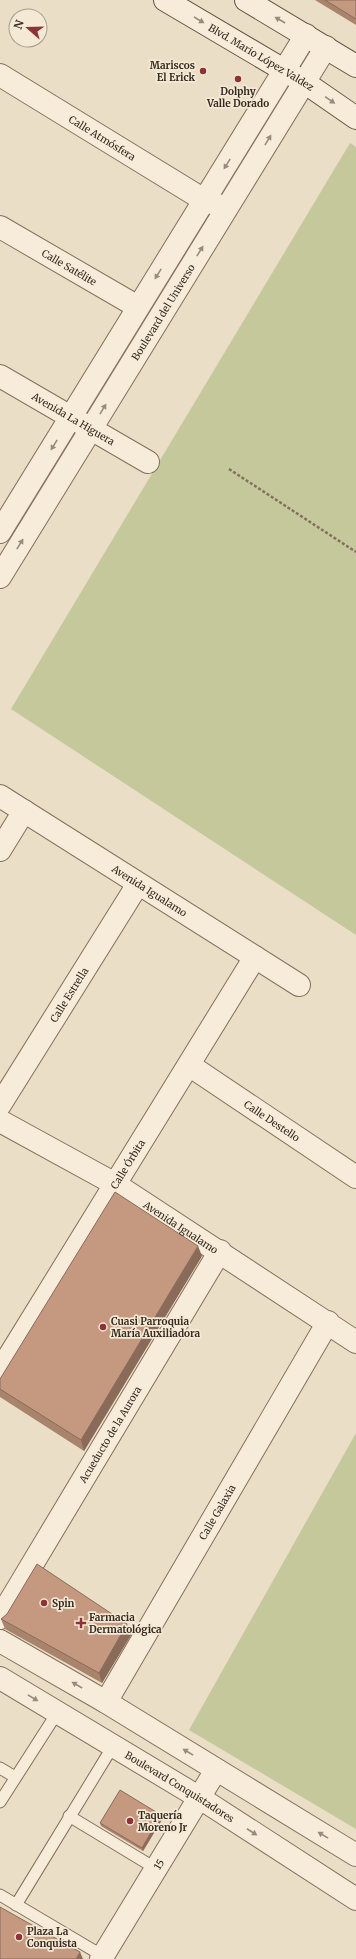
<svg xmlns="http://www.w3.org/2000/svg" width="356" height="1959" viewBox="0 0 356 1959" font-family="Merriweather,serif">
	<style>
		.green { fill: #c4c89b }
		.lines { fill: none; stroke-linecap: round; stroke-linejoin: round }
		.service-casing { stroke: #84705d; stroke-width: 13 }
		.minor-casing { stroke: #84705d; stroke-width: 24 }
		.tertiary-casing { stroke: #84705d; stroke-width: 24 }
		.secondary-casing { stroke: #665240; stroke-width: 24 }
		.path { stroke: #84705d; stroke-width: 2.5; stroke-dasharray: 3 2; stroke-linecap: butt }
		.service { stroke: #f6ecd9; stroke-width: 11 }
		.minor { stroke: #f6ecd9; stroke-width: 22 }
		.tertiary { stroke: #f6ecd9; stroke-width: 22 }
		.secondary { stroke: #f6ecd9; stroke-width: 22 }
		.wall { fill: #a9846d }
		.shaded-wall { fill: #8a6b59 }
		.building { fill: #c5997f; stroke: #8a6b59 }
		.oneway { fill: #968b7c }
		.poi-dot { fill: #8e3237; stroke: #f3e9d5; stroke-width: 1.5 }
		.labels { text-anchor: middle; stroke-width: 3.5; stroke-linejoin: round; paint-order: stroke }
		.street-label { font-size: 10px; fill: #362a20; stroke: #f3e9d5 }
		.poi-label { font-size: 10px; font-weight: bold; fill: #362a20; stroke: #f3e9d5; text-anchor: start }
	</style>
	<rect width="100%" height="100%" fill="#ebdec6"/>
	<g class="green">
		<polygon points="350,143 356,147 356,935 11,709"/>
		<polygon points="356,1433 356,1829 189,1730"/>
	</g>
	<g class="lines">
		<g class="service-casing">
			<g id="service">
				<polyline points="0,1768 15,1777"/>
				<polyline points="0,1802 57,1713"/>
				<polyline points="69,1816 155,1868"/>
				<polyline points="0,1895 103,1956"/>
				<polyline points="16,1905 113,1746"/>
			</g>
		</g>
		<g class="minor-casing">
			<g id="minor">
				<path id="s1" d="M0 75 204 200 226 208"/>
				<path id="s2" d="M0 227 138 307"/>
				<path id="s3" d="M0 376 148 462"/>
				<path id="s4" d="M0 796 299 985"/>
				<polyline points="0,850 24,811"/>
				<path id="s5" d="M189 1065 356 1177"/>
				<path id="s6" d="M0 1105 138 884"/>
				<path id="s7" d="M0 1121 115 1184 356 1342"/>
				<path id="s8" d="M0 1371 255 957"/>
				<path id="s9" d="M0 1618 220 1251"/>
				<path id="s10" d="M106 1702 328 1322"/>
				<path id="s11" d="M101 1959 216 1770"/>
			</g>
		</g>
		<g class="tertiary-casing">
			<g id="tertiary">
				<polyline points="0,532 306,35"/>
				<path id="s12" d="M0 577 326 47"/>
				<polyline points="0,1641 106,1702 356,1855"/>
				<path id="s13" d="M0 1678 200 1798 356 1899"/>
			</g>
		</g>
		<g class="secondary-casing">
			<g id="secondary">
				<path id="s14" d="M165 0 304 82 356 118"/>
				<polyline points="246,0 356,66"/>
			</g>
		</g>
		<polyline class="path" points="229,469 356,552"/>
		<use href="#service" class="service"/>
		<use href="#minor" class="minor"/>
		<use href="#tertiary" class="tertiary"/>
		<use href="#secondary" class="secondary"/>
	</g>
	<g class="wall">
		<polygon points="315,0 356,0 356,25"/>
		<polygon points="202,1256 84,1451 0,1397 0,1379"/>
		<polygon points="1,1619 131,1635 102,1683 5,1629"/>
		<polygon points="163,1818 143,1851 101,1826 100,1823"/>
	</g>
	<g class="shaded-wall">
		<polygon points="198,1246 202,1256 84,1451 81,1440"/>
		<polygon points="127,1624 131,1635 102,1683 99,1673"/>
		<polygon points="161,1815 163,1818 143,1851 142,1848"/>
		<polygon points="80,1952 83,1959 76,1959"/>
	</g>
	<g class="building">
		<polygon points="325,0 356,0 356,19"/>
		<polygon points="115,1192 198,1246 81,1440 0,1389 0,1379"/>
		<polygon points="37,1564 127,1624 99,1673 1,1619 7,1614"/>
		<polygon points="120,1790 161,1815 142,1848 100,1823"/>
		<polygon points="0,1907 80,1952 76,1959 0,1959"/>
	</g>
	<defs><path id="oneway-solid" d="M-6-.8H1V-3.2L6.5 0L1 3.2V.8H-6Z"/></defs>
	<g class="oneway">
		<use href="#oneway-solid" transform="translate(199 20) rotate(31)"/>
		<use href="#oneway-solid" transform="translate(280 20) rotate(-150)"/>
		<use href="#oneway-solid" transform="translate(330 100) rotate(35)"/>
		<use href="#oneway-solid" transform="translate(268 140) rotate(-59)"/>
		<use href="#oneway-solid" transform="translate(227 164) rotate(122)"/>
		<use href="#oneway-solid" transform="translate(200 251) rotate(-58)"/>
		<use href="#oneway-solid" transform="translate(158 274) rotate(122)"/>
		<use href="#oneway-solid" transform="translate(103 409) rotate(-59)"/>
		<use href="#oneway-solid" transform="translate(54 445) rotate(122)"/>
		<use href="#oneway-solid" transform="translate(20 544) rotate(-58)"/>
		<use href="#oneway-solid" transform="translate(77 1685) rotate(-150)"/>
		<use href="#oneway-solid" transform="translate(33 1698) rotate(31)"/>
		<use href="#oneway-solid" transform="translate(188 1752) rotate(-149)"/>
		<use href="#oneway-solid" transform="translate(252 1832) rotate(33)"/>
		<use href="#oneway-solid" transform="translate(323 1835) rotate(-149)"/>
	</g>
	<g class="poi-dot">
		<circle cx="203" cy="71" r="4"/>
		<circle cx="238" cy="79" r="4"/>
		<circle cx="103" cy="1327" r="4"/>
		<circle cx="44" cy="1603" r="4"/>
		<path d="M79 1617h4v4h4v4h-4v4h-4v-4h-4v-4h4z"/>
		<circle cx="130" cy="1821" r="4"/>
		<circle cx="19" cy="1937" r="4"/>
	</g>
	<g class="labels">
		<g class="street-label">
			<text dy="4" stroke="none"><textPath href="#s14" startOffset="112">Blvd. Mario López Valdez</textPath></text>
			<text dy="4" stroke="none"><textPath href="#s1" startOffset="120">Calle Atmósfera</textPath></text>
			<text dy="4" stroke="none"><textPath href="#s2" startOffset="80">Calle Satélite</textPath></text>
			<text dy="4" stroke="none"><textPath href="#s12" startOffset="311">Boulevard del Universo</textPath></text>
			<text dy="4" stroke="none"><textPath href="#s3" startOffset="85">Avenida La Higuera</textPath></text>
			<text dy="4" stroke="none"><textPath href="#s4" startOffset="177">Avenida Igualamo</textPath></text>
			<text dy="4" stroke="none"><textPath href="#s6" startOffset="130">Calle Estrella</textPath></text>
			<text dy="4" stroke="none"><textPath href="#s5" startOffset="100">Calle Destello</textPath></text>
			<text dy="4" stroke="none"><textPath href="#s8" startOffset="243">Calle Órbita</textPath></text>
			<text dy="4" stroke="none"><textPath href="#s7" startOffset="210">Avenida Igualamo</textPath></text>
			<text dy="4" stroke="none"><textPath href="#s9" startOffset="214">Acueducto de la Aurora</textPath></text>
			<text dy="4" stroke="none"><textPath href="#s10" startOffset="220">Calle Galaxia</textPath></text>
			<text dy="4" stroke="none"><textPath href="#s13" startOffset="210">Boulevard Conquistadores</textPath></text>
			<text dy="4" stroke="none"><textPath href="#s11" startOffset="111">15</textPath></text>
		</g>
		<g class="poi-label">
			<text x="195" y="69" text-anchor="end">Mariscos<tspan x="195" dy="12">El Erick</tspan></text>
			<text x="238" y="95" text-anchor="middle">Dolphy<tspan x="238" dy="12">Valle Dorado</tspan></text>
			<text x="111" y="1325">Cuasi Parroquia<tspan x="111" dy="12">María Auxiliadora</tspan></text>
			<text x="52" y="1607">Spin</text>
			<text x="89" y="1621">Farmacia<tspan x="89" dy="12">Dermatológica</tspan></text>
			<text x="138" y="1819">Taquería<tspan x="138" dy="12">Moreno Jr</tspan></text>
			<text x="27" y="1935">Plaza La<tspan x="27" dy="12">Conquista</tspan></text>
		</g>
	</g>
	<g transform="translate(28 28) rotate(290)"><circle r="19" fill="#f3e9d5" stroke="#a79d8d"/>
	<path d="M0-3L7 15L0 10L-7 15Z" fill="#8e3237"/>
	<text y="-6" font-size="11" font-weight="bold" text-anchor="middle" fill="#362a20">N</text>
	</g>
</svg>
